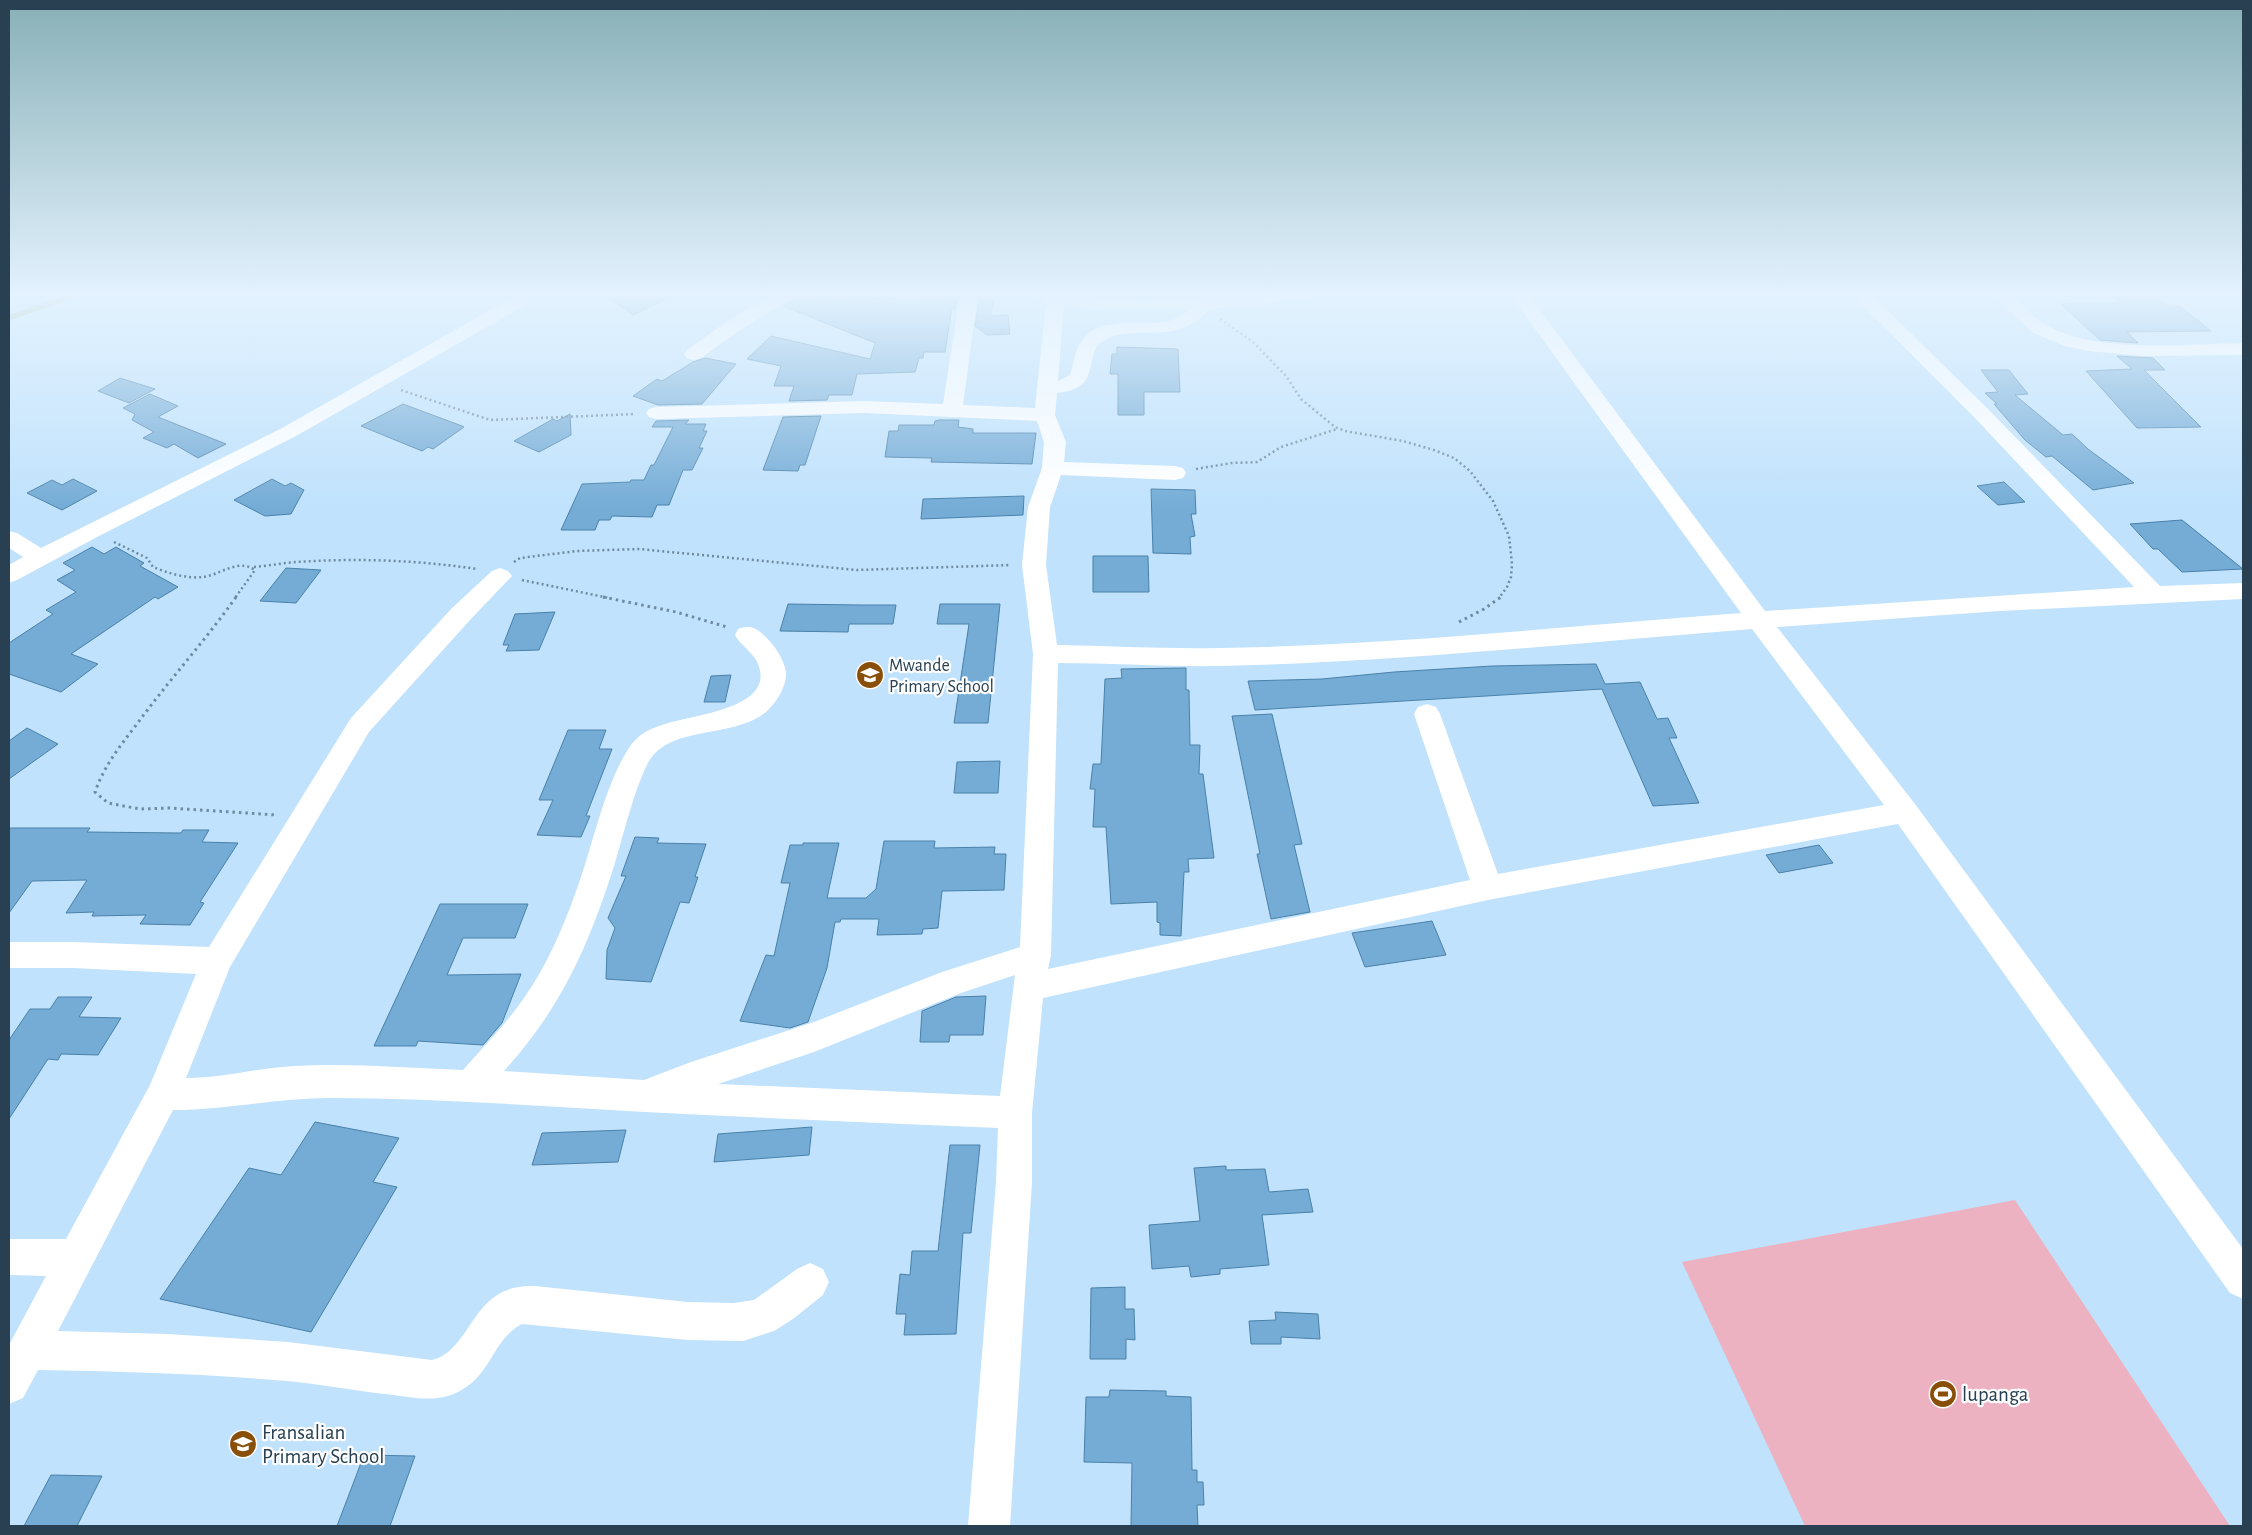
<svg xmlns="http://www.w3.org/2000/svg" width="2252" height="1535" viewBox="0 0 2252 1535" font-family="'Alegreya Sans',sans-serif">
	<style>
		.green { fill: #edb2c1 }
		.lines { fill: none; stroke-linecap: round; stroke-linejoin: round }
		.stream { stroke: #98a96d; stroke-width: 5.5 }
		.building { fill: #74acd6; stroke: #4a81a9 }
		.path-far1 { stroke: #6e8ba0; stroke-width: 2.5; stroke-dasharray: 2 3; stroke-linecap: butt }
		.path { stroke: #6e8ba0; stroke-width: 3; stroke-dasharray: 2.5 4; stroke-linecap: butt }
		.minor { fill: #fff; fill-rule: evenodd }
		.labels { text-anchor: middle; stroke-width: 4.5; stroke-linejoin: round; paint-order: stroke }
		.poi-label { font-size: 18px; fill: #284051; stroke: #fdfdfd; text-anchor: start }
		.near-poi-label { font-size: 21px; fill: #284051; stroke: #fdfdfd; text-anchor: start }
	</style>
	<rect width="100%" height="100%" fill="#c0e2fc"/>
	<polygon class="green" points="2015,1200 2230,1526 1805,1526 1682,1262"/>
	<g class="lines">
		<polyline class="stream" points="9,318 65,298 88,293"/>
	</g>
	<g class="building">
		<polygon points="601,293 679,293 633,315"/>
		<polygon points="799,293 829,298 834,293 864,293 860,298 921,299 921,295 958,295 955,310 952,308 945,352 924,352 923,358 919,358 915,372 857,374 852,395 829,395 827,400 789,401 794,386 774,386 781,366 747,359 771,336 870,359 875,343 783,306 795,299"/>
		<polygon points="2115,293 2154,293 2167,306 2180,306 2211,331 2127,332 2138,343 2100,340 2061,304 2120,303 2111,294 2116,295"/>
		<polygon points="980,295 995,296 990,316 1008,315 1010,334 987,335 975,326"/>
		<polygon points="1117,347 1178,349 1180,392 1144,392 1144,415 1118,415 1118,374 1110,374 1112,354 1117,354"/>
		<polygon points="2117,356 2153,358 2165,370 2144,370 2201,427 2137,428 2086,371 2132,369"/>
		<polygon points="705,358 736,364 702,404 658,405 633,396 657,379 662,381 693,362"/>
		<polygon points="1981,370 2009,370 2028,394 2015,395 2063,435 2072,434 2088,449 2134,483 2093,490 2052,456 2046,457 2025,440 1994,404 1997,404 1985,393 1998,392"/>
		<polygon points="120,378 155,389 129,403 98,391"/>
		<polygon points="150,394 178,406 158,417 226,444 198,458 174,444 167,448 143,438 154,432 132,420 135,414 123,408"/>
		<polygon points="403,404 462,426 464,427 433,449 428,447 422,451 361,426"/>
		<polygon points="570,414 571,435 539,452 514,441 553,419 557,421"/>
		<polygon points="821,416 805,465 800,465 798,471 763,470 783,417"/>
		<polygon points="689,420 685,424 706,424 703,431 707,431 699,448 703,448 692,470 683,470 669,505 657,505 652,517 612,516 610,520 599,520 595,530 561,530 582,484 630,482 631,480 644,480 651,465 654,465 673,427 652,427 656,421"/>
		<polygon points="939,420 959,420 958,427 973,429 973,433 1036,433 1032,464 931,462 932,458 885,457 889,431 898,431 899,425 934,425 935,421"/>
		<polygon points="73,479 97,491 62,510 27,493 52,480 62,485"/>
		<polygon points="272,479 285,486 291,483 304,490 291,514 265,516 234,500"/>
		<polygon points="2004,482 2025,502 1998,505 1977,486"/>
		<polygon points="1151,489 1195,490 1196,514 1191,514 1195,536 1190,537 1191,554 1153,553"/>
		<polygon points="1024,496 1023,515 921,519 923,499"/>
		<polygon points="2182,520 2243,569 2182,572 2158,549 2153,549 2130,524"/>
		<polygon points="92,547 104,554 116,547 144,563 140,566 178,587 158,599 155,597 71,654 98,664 61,692 9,674 9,643 53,614 46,610 76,592 57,580 75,570 63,563"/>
		<polygon points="1093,556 1148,556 1149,592 1093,592"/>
		<polygon points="286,568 321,570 296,603 260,601"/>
		<polygon points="788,604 861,605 896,605 893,624 849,624 848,632 780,631"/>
		<polygon points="940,604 1000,604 988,723 954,723 969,624 937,624"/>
		<polygon points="555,612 539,650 506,651 509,645 503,645 515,614"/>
		<polygon points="1596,664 1605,684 1640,682 1657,719 1668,718 1677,738 1669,738 1699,803 1653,806 1602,689 1255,710 1248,681 1322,679 1394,672 1492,666"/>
		<polygon points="1186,668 1186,690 1189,690 1190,745 1200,745 1199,774 1203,774 1214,858 1188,859 1189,872 1184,872 1181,936 1160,935 1160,923 1157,922 1157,902 1111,904 1106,827 1093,827 1095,789 1090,789 1093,764 1101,764 1105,679 1122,678 1121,669"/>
		<polygon points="731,675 725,702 704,702 711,676"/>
		<polygon points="1272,714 1302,844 1294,845 1310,912 1271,919 1257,854 1260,854 1232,716"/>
		<polygon points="27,728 58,744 9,779 9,741"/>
		<polygon points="568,730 606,730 599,749 612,749 586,816 590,816 581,837 537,835 553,800 539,800"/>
		<polygon points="1000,761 998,793 954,793 957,762"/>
		<polygon points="9,828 90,828 87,832 181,833 183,830 209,830 202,842 238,843 200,902 204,903 190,925 140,924 146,915 92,916 94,912 66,913 87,880 32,881 9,913"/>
		<polygon points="635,837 659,838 657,843 706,844 695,877 698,877 689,903 680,902 651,982 606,979 607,950 615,928 608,918 626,876 621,876"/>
		<polygon points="884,841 935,841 934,848 995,847 994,854 1006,854 1004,890 942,891 938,928 923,929 922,934 877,935 879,919 841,919 840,922 835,922 827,968 808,1022 790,1028 740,1021 766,955 774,956 790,883 781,883 790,845 803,845 803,843 839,843 827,898 866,898 876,889"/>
		<polygon points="1819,845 1833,863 1779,873 1766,855"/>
		<polygon points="440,904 528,904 515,938 463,938 447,975 521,974 502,1023 483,1045 418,1041 416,1046 374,1046"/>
		<polygon points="1432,921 1446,955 1365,967 1352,933"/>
		<polygon points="986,996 983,1035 950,1035 949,1042 920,1042 922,1011 956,997"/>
		<polygon points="58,997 92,997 79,1017 121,1018 98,1055 61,1054 58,1060 48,1059 9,1119 9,1040 30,1009 50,1009"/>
		<polygon points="315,1122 399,1138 373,1182 397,1187 311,1332 160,1299 249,1168 281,1175"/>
		<polygon points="812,1127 809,1155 714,1162 718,1134"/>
		<polygon points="626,1130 618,1162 532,1165 542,1133"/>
		<polygon points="950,1145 980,1145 971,1233 963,1233 956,1334 904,1335 906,1314 896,1314 900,1274 910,1275 912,1251 938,1251"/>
		<polygon points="1226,1166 1226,1170 1265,1169 1269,1192 1308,1189 1313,1212 1262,1215 1269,1265 1220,1269 1220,1274 1191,1277 1189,1266 1152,1269 1149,1225 1200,1221 1194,1168"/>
		<polygon points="1125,1287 1125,1309 1134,1309 1135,1340 1126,1339 1126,1359 1090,1359 1091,1288"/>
		<polygon points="1275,1312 1318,1314 1320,1339 1281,1337 1281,1344 1251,1344 1249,1321 1276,1320"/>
		<polygon points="1110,1390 1166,1391 1166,1396 1191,1397 1192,1470 1197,1470 1197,1482 1203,1482 1204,1505 1197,1505 1198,1526 1131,1526 1132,1463 1084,1462 1086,1397 1109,1397"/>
		<polygon points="364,1455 415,1456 390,1526 337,1526"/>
		<polygon points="51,1475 102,1476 77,1526 24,1526"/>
	</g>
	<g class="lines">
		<g class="path-far1">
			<polyline points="1220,319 1253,342 1286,376 1301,399 1335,427 1345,431 1403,441 1434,450 1454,458 1470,471 1493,501 1509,536 1512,564 1511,577 1507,587 1499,598"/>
			<polyline points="401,390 490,420 635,414"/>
			<polyline points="1196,469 1232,463 1257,462 1281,447 1337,429"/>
			<path d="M114 542 147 558 153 567C168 573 187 579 203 577 220 575 238 558 255 570L235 598"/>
			<polyline points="514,562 520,558 577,551 639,549 857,570 1011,565"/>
			<path d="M254 567C268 566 282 563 296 562 356 558 417 560 477 569"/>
			<polyline points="522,580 609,598"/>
		</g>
		<g class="path">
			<path d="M236 597C205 641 169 680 137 724 120 746 104 766 95 792L108 803 140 809 169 808 277 815"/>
			<polyline points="603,597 676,612 727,627"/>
			<polyline points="1459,622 1484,609 1501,597"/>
		</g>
		<g class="minor">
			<polygon points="520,293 543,293 540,297 296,436 99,536 17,580 9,583 9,565 23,557 9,548 9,531 17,533 41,548 282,428"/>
			<polygon points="775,293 797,293 794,297 740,330 701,358 694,360 687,358 684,354 687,350 726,322"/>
			<path d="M960 293H978L963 405 1035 408 1046 301 1033 298 1030 293H1061L1106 299 1140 301 1256 293H1319L1316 297 1310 298 1209 309C1174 352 1127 317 1097 346 1085 373 1096 388 1057 393L1055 415 1066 442 1064 462 1175 466 1183 468 1186 473 1183 478 1175 480 1061 475 1050 507 1046 565 1057 645C1111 646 1166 649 1220 648 1394 645 1568 626 1741 613L1509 293H1527L1765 611 2134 587 1974 417 1850 293H1870L1988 409 2160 586 2243 583V599L2000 611 1777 627 1915 804 2243 1249V1299L2230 1293 1898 824 1488 900 1043 998 1032 1113V1182L1010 1526H968L996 1182 998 1128C880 1123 762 1118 645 1112 539 1106 435 1098 330 1098 277 1098 225 1110 173 1110L58 1331 168 1334 288 1342 432 1360C474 1349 470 1283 535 1286L688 1302 734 1303 754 1300 797 1269 810 1263 823 1269 829 1282 823 1295 793 1319 774 1331 743 1341 688 1340 522 1324C489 1341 493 1381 448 1396 427 1402 405 1396 384 1394 352 1390 319 1384 287 1381 204 1374 121 1371 38 1370L23 1398 9 1404V1345L46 1276 9 1275V1239H66L150 1085 196 974 73 968H9V942H73L209 947 351 718 452 608 492 571 500 568 508 571 512 576 470 620 369 732 230 967 186 1078C219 1078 250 1070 282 1067 341 1062 403 1068 463 1070 484 1046 506 1024 524 998 548 964 564 925 578 886 593 844 605 784 629 748 636 736 649 729 662 725 687 715 777 710 758 664 754 653 741 646 735 635L738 629C744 627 750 626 756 629 769 637 784 657 786 672 787 685 778 700 769 709 739 740 669 723 648 763 634 790 624 833 615 863 589 945 562 1007 504 1071L644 1080 691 1062 814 1022 942 972 1020 947 1033 654 1022 565 1028 507 1042 468 1044 442 1037 421 864 413 656 419 649 417 646 413 649 409 656 407 864 401 943 404ZM1064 305 1106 310H1188C1161 339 1106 306 1081 342 1074 352 1074 364 1070 375L1058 381ZM1752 629 1884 805 1498 874 1440 714 1436 707 1427 704 1418 707 1414 714 1470 880 1048 969 1051 955 1058 663C1113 663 1167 667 1221 666 1398 662 1575 643 1752 629ZM1015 975 1000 1096 718 1084 814 1052 961 993Z"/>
			<path d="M1990 293H2010C2024 306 2037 322 2054 329 2105 353 2187 344 2243 343V355L2142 356 2088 351 2065 346 2033 333Z"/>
		</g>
	</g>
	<linearGradient id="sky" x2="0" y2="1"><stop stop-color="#88b0b7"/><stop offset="0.58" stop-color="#e3f2fe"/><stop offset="1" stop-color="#e3f2fe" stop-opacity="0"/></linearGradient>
	<rect width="2252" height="508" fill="url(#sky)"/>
	<defs>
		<g id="school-disc" transform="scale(1.4375)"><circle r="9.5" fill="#894e08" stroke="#fdfdfd"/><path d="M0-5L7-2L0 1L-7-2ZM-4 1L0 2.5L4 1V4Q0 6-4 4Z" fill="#fff"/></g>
		<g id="stadium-disc" transform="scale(1.4375)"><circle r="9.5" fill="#894e08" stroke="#fdfdfd"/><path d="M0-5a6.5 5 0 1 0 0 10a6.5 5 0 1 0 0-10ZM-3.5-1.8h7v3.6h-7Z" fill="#fff"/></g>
	</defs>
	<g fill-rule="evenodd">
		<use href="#school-disc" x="870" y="675"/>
		<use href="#stadium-disc" x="1943" y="1394"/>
		<use href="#school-disc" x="243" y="1444"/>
	</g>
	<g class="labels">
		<g class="poi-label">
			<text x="889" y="671">Mwande<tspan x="889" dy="21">Primary School</tspan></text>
		</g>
		<g class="near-poi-label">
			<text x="1962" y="1401">lupanga</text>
			<text x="262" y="1439">Fransalian<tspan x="262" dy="24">Primary School</tspan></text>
		</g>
	</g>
	<rect width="2252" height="1535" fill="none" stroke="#284051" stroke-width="20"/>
</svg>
